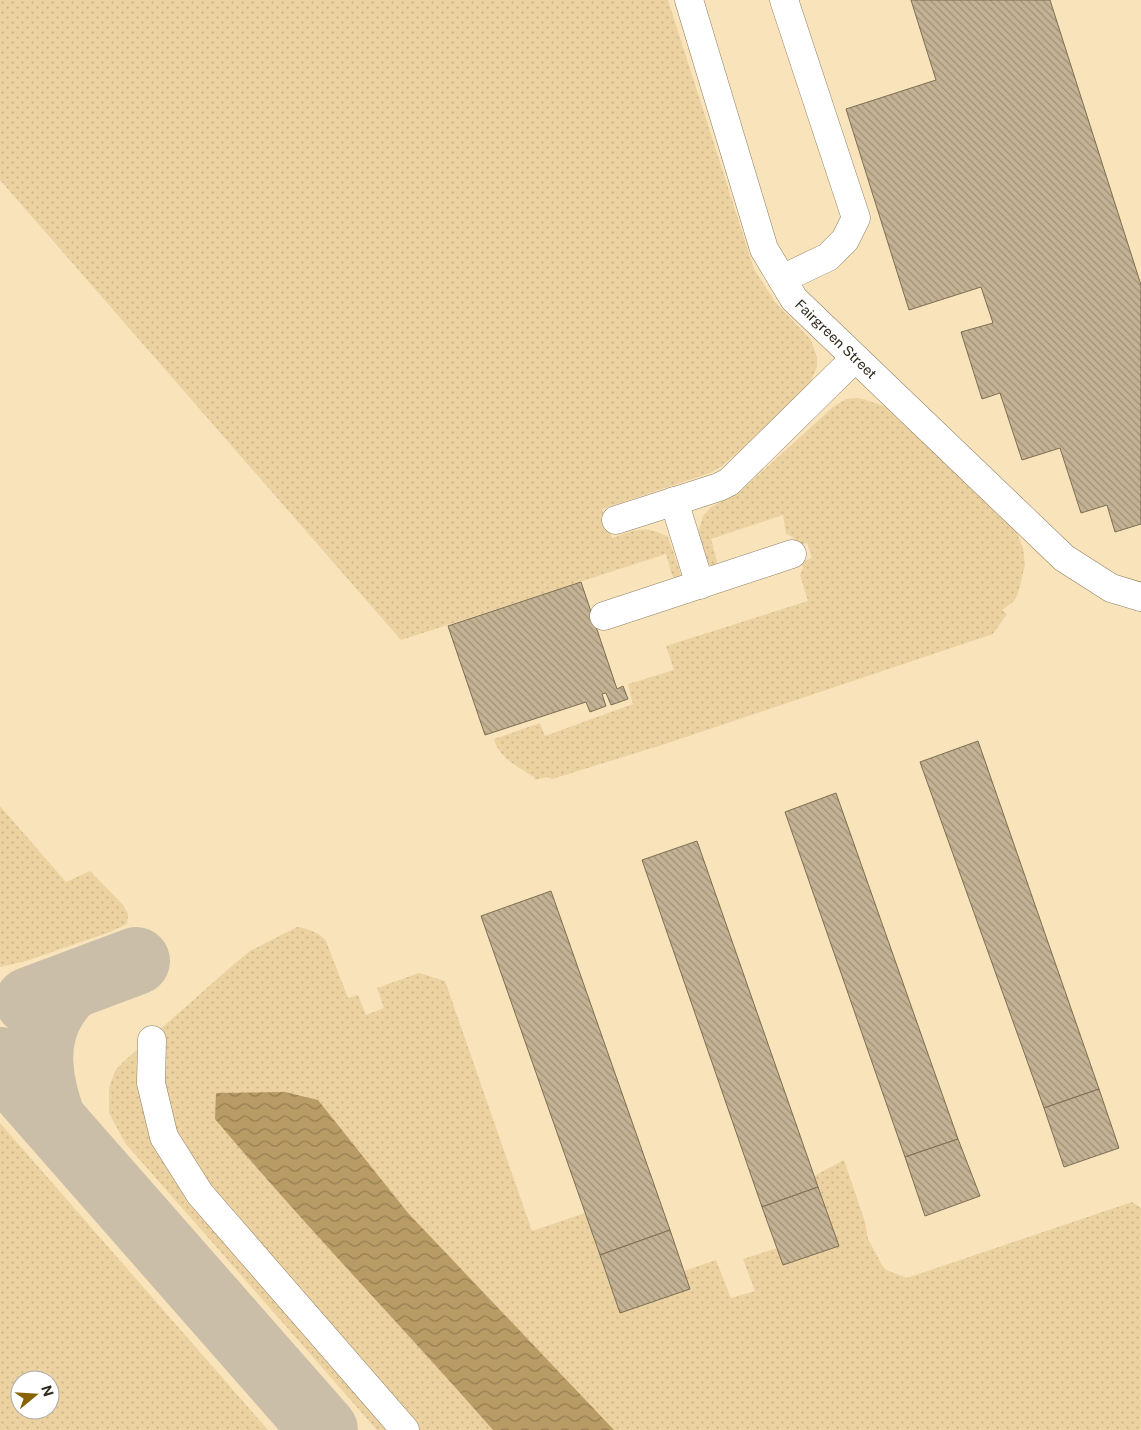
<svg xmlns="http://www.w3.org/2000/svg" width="1141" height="1430" viewBox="0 0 1141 1430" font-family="'Public Sans',sans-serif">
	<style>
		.built { fill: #f8e3bb; fill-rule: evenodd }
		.grass { fill: url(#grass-dots); fill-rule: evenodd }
		.water { fill: url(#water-waves) }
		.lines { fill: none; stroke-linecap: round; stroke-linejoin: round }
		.taxiway { stroke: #cabea8; stroke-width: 68 }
		.building { fill: url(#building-back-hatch); stroke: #7e6f52 }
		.minor-casing { stroke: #8e7e61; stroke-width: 29 }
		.minor { stroke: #fff; stroke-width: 28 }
		.labels { text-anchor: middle; stroke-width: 4.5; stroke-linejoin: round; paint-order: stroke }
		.street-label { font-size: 14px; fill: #30291d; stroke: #fff }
	</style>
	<defs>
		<pattern id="grass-dots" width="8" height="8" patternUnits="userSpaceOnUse" patternTransform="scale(1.25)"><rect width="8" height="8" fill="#ecd2a1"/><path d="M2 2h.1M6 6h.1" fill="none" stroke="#cbb48a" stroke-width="1.8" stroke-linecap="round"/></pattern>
		<pattern id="water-waves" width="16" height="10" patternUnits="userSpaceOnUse" patternTransform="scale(1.25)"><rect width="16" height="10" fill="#b99c65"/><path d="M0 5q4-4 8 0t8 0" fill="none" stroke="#977f53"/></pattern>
		<pattern id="building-back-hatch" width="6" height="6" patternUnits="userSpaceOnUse" patternTransform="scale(1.25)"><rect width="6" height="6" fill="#c3b293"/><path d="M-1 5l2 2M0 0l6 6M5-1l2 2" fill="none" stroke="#9f9177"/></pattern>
	</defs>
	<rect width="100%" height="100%" fill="#fcefd5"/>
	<path class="built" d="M0 0H1141V1430H0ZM20 1380H50V1410H20Z"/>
	<g class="grass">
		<path d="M0 0H668L754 269 775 302 811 340 817 358V366L810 384 736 454 722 466 710 473 602 509 612 538C634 530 646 524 668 537L681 574 679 578 675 579 672 575 666 554 401 640 0 180Z"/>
		<path d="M855 398 863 399 884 406 1015 528 1023 548 1025 565 1018 594 1014 601 1002 610 1007 614 993 634 662 745 552 779 547 777 535 780 534 777C518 767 499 758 494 739L540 723 545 736 633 704 628 684 674 670 666 646 808 601 800 575 803 568 801 562 812 558 807 543 796 547 793 537 786 534 783 515 711 539 717 561 716 565 713 566 708 564 698 532 703 516 711 507 742 490 833 407 846 399Z"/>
		<polygon points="0,806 66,882 90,871 123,905 128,914 127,924 110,932 26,961 0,967"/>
		<path d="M297 927C307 928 320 933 326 941L348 998 358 995 366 1015 384 1008 377 988 419 973 445 981 532 1231 585 1213 620 1313 690 1289 684 1271 716 1260 731 1298 755 1291 743 1259 777 1248 839 1246 814 1176 844 1160 865 1222 868 1239 882 1265 886 1270 907 1278 1132 1202 1141 1208V1430H377L125 1143 109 1113V1088L115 1071 122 1063 233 965 250 951Z"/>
		<path d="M0 1123 268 1430H0ZM20 1380H50V1410H20Z"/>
	</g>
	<path class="water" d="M285 1092 318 1100 408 1213 614 1430H493C401 1325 304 1225 215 1119L216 1093Z"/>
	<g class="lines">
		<g class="taxiway">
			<polyline points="29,1001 136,961"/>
			<polyline points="0,1061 324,1430"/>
			<path d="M52 1120C38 1081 31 1040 55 1004 60 997 64 991 71 986"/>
		</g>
	</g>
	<g class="building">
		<polygon points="911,0 1050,0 1141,285 1141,524 1115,532 1107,505 1081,513 1060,448 1022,460 1000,393 982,399 961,332 993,323 981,287 909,310 846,109 936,80"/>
		<polygon points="581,582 617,689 623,686 628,699 611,705 606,693 602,694 606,706 590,712 586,702 485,735 448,626"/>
		<polygon points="978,741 1099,1089 1044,1108 920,762"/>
		<polygon points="836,793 958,1139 905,1157 785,812"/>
		<polygon points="697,841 818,1187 762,1207 642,860"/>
		<polygon points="551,891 670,1230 600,1255 481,916"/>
		<polygon points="1099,1089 1119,1148 1064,1167 1044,1108"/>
		<polygon points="958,1139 980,1196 925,1216 905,1157"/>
		<polygon points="818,1187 839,1246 783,1265 762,1207"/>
		<polygon points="670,1230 690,1289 620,1313 600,1255"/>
	</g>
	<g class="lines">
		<g class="minor-casing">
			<g id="minor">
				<polyline points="689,0 764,249 794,299 1064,558 1111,588 1141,597"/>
				<polyline points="782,279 828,257 845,240 856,218 784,0"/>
				<polyline points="674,501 700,585"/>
				<polyline points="616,520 719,487 729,482 855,358"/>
				<polyline points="604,616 792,554"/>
				<polyline points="152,1040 151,1083 164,1137 200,1194 405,1430"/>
			</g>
		</g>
		<use href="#minor" class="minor"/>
	</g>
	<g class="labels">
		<g class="street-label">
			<text transform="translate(836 339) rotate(44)" y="5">Fairgreen Street</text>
		</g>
	</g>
	<g transform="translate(35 1395) rotate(72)"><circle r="24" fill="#ffffff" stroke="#aca9a5"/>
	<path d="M0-4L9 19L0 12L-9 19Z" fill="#886300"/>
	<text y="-8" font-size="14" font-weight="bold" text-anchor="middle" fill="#30291d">N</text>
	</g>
</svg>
